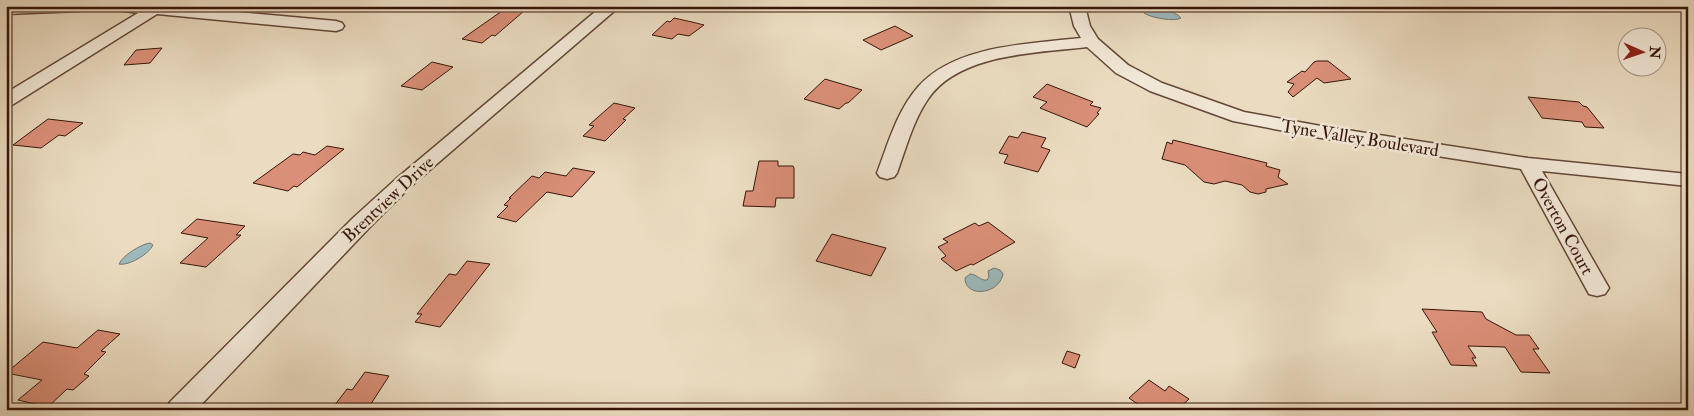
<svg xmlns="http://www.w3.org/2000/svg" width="1694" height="416" viewBox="0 0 1694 416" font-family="'IM FELL Double Pica',serif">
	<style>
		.water { fill: #9cb9bc; stroke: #737774 }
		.building { fill: #da8f78; stroke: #361508 }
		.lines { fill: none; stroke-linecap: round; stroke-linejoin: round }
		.street-casing { stroke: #634736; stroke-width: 3 }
		.street { fill: #f2e8d7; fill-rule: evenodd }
		.labels { text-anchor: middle; stroke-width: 5; stroke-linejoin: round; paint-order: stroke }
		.street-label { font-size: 18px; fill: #361508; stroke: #f2e8d7 }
	</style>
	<rect width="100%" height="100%" fill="#ebdcc1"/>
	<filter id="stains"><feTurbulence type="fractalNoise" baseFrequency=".004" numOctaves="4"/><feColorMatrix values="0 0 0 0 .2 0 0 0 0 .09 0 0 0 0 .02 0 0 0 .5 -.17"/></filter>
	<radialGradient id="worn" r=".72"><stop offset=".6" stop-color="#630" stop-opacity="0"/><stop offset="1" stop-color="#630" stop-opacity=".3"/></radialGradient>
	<g class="water">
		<path d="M1147 9C1158 8 1174 10 1181 18 1175 22 1151 18 1144 13V10Z"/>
		<path d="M150 243 153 245C149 254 129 266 119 264 122 256 141 244 150 243Z"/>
		<path d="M994 268 1000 270 1003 274C999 295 965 298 965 278L970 274C977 274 980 281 987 280L989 277 988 271Z"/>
	</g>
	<g class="building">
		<polygon points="509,6 520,6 524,11 495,36 492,35 482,43 462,39"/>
		<polygon points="674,18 692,22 704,25 689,36 678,34 672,39 652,35 667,21 670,22"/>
		<polygon points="895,26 913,36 881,50 863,40"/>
		<polygon points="162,48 150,63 124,65 136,50"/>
		<polygon points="1317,61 1328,61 1351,79 1324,83 1317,78 1293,97 1288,92 1294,84 1287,82 1302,71 1305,72 1314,62"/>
		<polygon points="432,62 453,67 422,90 401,86"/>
		<polygon points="825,79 862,90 848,103 846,103 839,109 804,99"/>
		<polygon points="1047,84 1093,102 1090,105 1101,108 1097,113 1099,114 1087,127 1040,108 1047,102 1033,97"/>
		<polygon points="1528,97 1579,102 1583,106 1587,107 1604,128 1585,127 1582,122 1542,118"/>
		<polygon points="614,103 635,108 623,119 626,120 605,141 583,136 594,126 589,125"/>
		<polygon points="48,119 83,123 65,136 59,135 41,148 13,145"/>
		<polygon points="1022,132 1046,138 1041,147 1050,150 1038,172 1004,163 1008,155 999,153 1009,136 1018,138"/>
		<polygon points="1173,140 1267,163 1266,166 1280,170 1278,177 1288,184 1266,189 1266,192 1258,194 1250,192 1242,185 1225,181 1214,184 1204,182 1185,165 1162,159 1167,142 1172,144"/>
		<polygon points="327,146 344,149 297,187 294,186 288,191 253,183 293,154 300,155 303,152 315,155"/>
		<polygon points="759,161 778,161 778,166 793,166 794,168 794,198 776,198 775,207 743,206 746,191 753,191"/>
		<polygon points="573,168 595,172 572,197 547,192 516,222 497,217 508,206 504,205 511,198 509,198 532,176 539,178 545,172 566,176"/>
		<polygon points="197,219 245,226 236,235 241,235 206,267 180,263 208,238 181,233"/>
		<polygon points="988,222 1015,242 973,265 971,264 956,271 941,259 946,256 938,247 948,242 943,239 975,223 979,226"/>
		<polygon points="832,234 886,248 871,276 816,261"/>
		<polygon points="467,261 490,264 440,327 415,322 422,314 417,314 449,274 456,275"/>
		<polygon points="1422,309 1482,312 1486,319 1516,335 1529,335 1539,349 1533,349 1550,373 1521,372 1505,347 1468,346 1476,358 1472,358 1477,366 1451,365 1432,332 1437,332"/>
		<polygon points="98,330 120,334 101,351 106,352 84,374 89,376 73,390 67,389 48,407 18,400 42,380 6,373 43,342 77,348"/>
		<polygon points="1067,351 1080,355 1075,368 1062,363"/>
		<polygon points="365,372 389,376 367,410 331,410 347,389 352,390"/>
		<polygon points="1149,380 1165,391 1169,386 1189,399 1177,410 1146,410 1129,398"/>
	</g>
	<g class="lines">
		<g class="street-casing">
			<g id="street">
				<polygon points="6,6 87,6 85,9 79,11 6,14"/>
				<polygon points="110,6 172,6 336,21 342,23 344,26 342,29 336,31 157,14 12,105 6,106 6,93 138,13 112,9"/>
				<polygon points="602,6 620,6 410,187 369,228 196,410 166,410 170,402 353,218 396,179"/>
				<path d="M1069 6H1085L1090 26 1098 39 1128 65 1162 83 1244 112 1321 126 1528 158 1688 174V186L1542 171 1609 288 1605 294 1597 296 1589 294 1521 169 1321 138 1233 121 1150 91 1116 73 1087 47C1038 53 959 53 928 99 913 121 906 148 897 173L894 177 887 179 880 177 877 173C888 144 897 111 918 87 955 45 1029 44 1081 38L1074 26Z"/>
			</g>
		</g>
		<use href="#street" class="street"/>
	</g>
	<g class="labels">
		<g class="street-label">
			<text transform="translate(1360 138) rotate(9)" y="6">Tyne Valley Boulevard</text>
			<text transform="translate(388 199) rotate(-43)" y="6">Brentview Drive</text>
			<text transform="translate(1563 226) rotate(61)" y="6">Overton Court</text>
		</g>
	</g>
	<rect width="1694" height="416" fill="none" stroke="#ebdcc1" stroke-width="25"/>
	<rect x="8" y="8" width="1679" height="401" fill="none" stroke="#361508" stroke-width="2.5"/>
	<rect x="12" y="12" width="1669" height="391" fill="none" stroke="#361508"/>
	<g transform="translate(1642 52) rotate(92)"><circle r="24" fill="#f2e8d7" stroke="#a79484"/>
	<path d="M0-4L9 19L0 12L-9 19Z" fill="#8f2418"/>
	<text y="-8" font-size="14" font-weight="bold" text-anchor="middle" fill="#361508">N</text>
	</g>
	<rect width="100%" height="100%" filter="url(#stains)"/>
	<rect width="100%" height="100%" fill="url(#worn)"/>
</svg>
